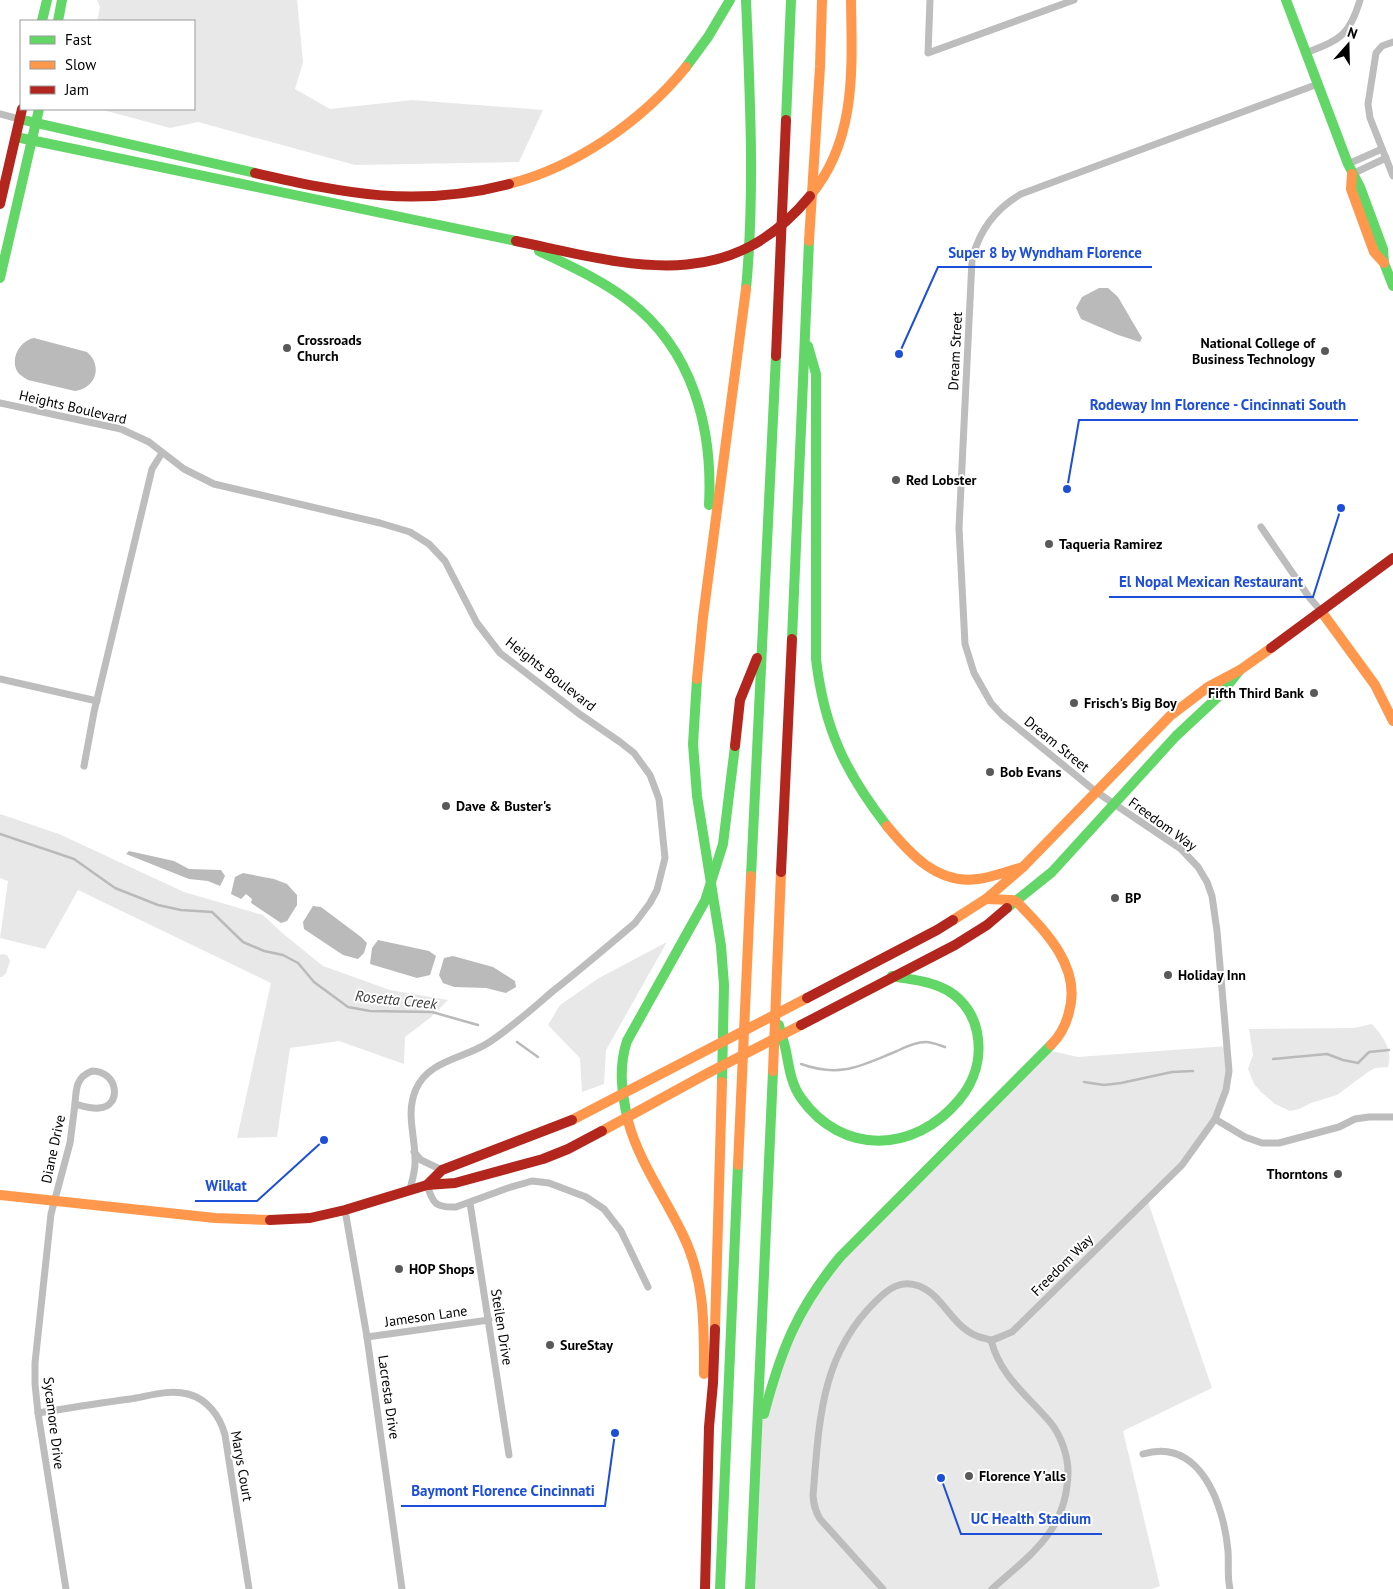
<svg xmlns="http://www.w3.org/2000/svg" width="1393" height="1589" viewBox="0 0 1393 1589" font-family="'PT Sans',sans-serif">
	<style>
		.green { fill: #e8e8e8 }
		.water { fill: #bababa }
		.lines { fill: none; stroke-linecap: round; stroke-linejoin: round }
		.stream { stroke: #bababa; stroke-width: 2.5 }
		.street { stroke: #bdbdbd; stroke-width: 7 }
		.fast { stroke: #63d668; stroke-width: 10 }
		.slow { stroke: #ff974d; stroke-width: 10 }
		.jam { stroke: #b3261e; stroke-width: 10 }
		.poi-dot { fill: #595959; stroke: #fff; stroke-width: 2 }
		.labels { text-anchor: middle; stroke-width: 4; stroke-linejoin: round; paint-order: stroke }
		.poi-label { font-size: 14px; font-weight: bold; fill: #000; stroke: #fff; text-anchor: start }
		.street-label { font-size: 14px; fill: #000; stroke: #fff }
		.water-label { font-size: 15px; font-style: italic; fill: #3d3d3d; stroke: #fff }
		.leader { fill: none; stroke: #1d4ed8; stroke-width: 2 }
		.callout-dot { fill: #1d4ed8; stroke: #fff; stroke-width: 2 }
		.callout-label { font-size: 15px; text-anchor: middle; font-weight: bold; fill: #1d4ed8; stroke: #fff; stroke-width: 4; stroke-linejoin: round; paint-order: stroke }
	</style>
	<rect width="100%" height="100%" fill="#fff"/>
	<g class="green">
		<polygon points="97,0 297,0 303,62 295,89 330,109 412,100 543,110 519,162 355,165 198,122 170,128 99,109 194,109 194,21 97,21 100,7"/>
		<polygon points="0,814 59,834 184,892 263,915 281,932 323,966 390,990 448,1000 430,1018 405,1037 404,1064 339,1041 290,1048 277,1137 237,1138 271,983 78,890 45,949 0,938 8,881 0,878"/>
		<polygon points="667,942 606,1050 604,1084 582,1092 580,1058 548,1025 560,1005 599,978"/>
		<polygon points="2,954 7,955 10,961 6,973 2,977 0,977 0,955"/>
		<path d="M1372 1024C1383 1036 1393 1050 1388 1067L1375 1068 1368 1072 1337 1095 1311 1103 1299 1109 1290 1111 1275 1104 1261 1092 1254 1084 1248 1069 1253 1055 1249 1029 1354 1028Z"/>
		<polygon points="1227,1046 1229,1071 1215,1119 1182,1165 1147,1199 1212,1388 1123,1431 1160,1586 1152,1589 750,1589 756,1446 774,1372 819,1281 1047,1050 1078,1057"/>
	</g>
	<g class="water">
		<polygon points="1099,288 1108,288 1118,297 1142,338 1140,342 1118,335 1081,319 1076,308 1082,297"/>
		<path d="M34 338 87 352C103 366 96 388 75 391L28 380C23 377 18 374 16 369 11 355 22 340 34 338Z"/>
		<polygon points="129,851 174,861 189,869 221,870 225,876 220,886 208,881 189,879 126,854"/>
		<polygon points="243,873 274,879 287,884 297,895 297,905 287,921 281,923 251,903 252,899 246,894 241,899 231,894 235,877"/>
		<polygon points="313,906 321,907 361,937 367,943 364,953 358,959 343,955 304,929 303,922"/>
		<polygon points="378,940 429,951 436,956 430,975 417,978 370,964 372,948"/>
		<polygon points="453,956 493,967 515,981 516,987 506,993 486,988 454,987 443,983 439,975 444,958"/>
	</g>
	<g class="lines">
		<g class="stream">
			<polyline points="0,834 74,859 115,888 158,905 181,910 212,912 243,942 264,951 283,955 298,963 314,982 348,1007 370,1011 432,1012 478,1025"/>
			<polyline points="517,1042 538,1057"/>
			<polyline points="1273,1059 1327,1054 1343,1060 1358,1063 1369,1052 1389,1050"/>
			<path d="M801 1064C841 1078 860 1066 897 1051 905 1047 918 1042 926 1042 932 1042 939 1045 945 1047"/>
			<polyline points="1084,1082 1104,1085 1121,1083 1172,1072 1193,1071"/>
		</g>
		<g class="street">
			<polyline points="930,0 928,53 1074,0"/>
			<polyline points="1393,42 1382,46 1376,53 1368,104 1370,118 1393,176"/>
			<path d="M1306 53C1340 39 1349 37 1360 0"/>
			<polyline points="0,114 19,119"/>
			<polyline points="1348,164 1382,149"/>
			<polyline points="1352,174 1386,158"/>
			<path d="M0 403 121 429 149 442 184 469 214 484 380 523 410 532 429 544 445 561 477 623 500 653 578 713 620 742 634 753 650 775 659 799 665 858 657 890 650 903 635 923C608 946 581 969 553 991 532 1009 511 1028 488 1043 463 1059 429 1060 416 1089 405 1114 416 1137 415 1163 415 1172 412 1181 410 1189"/>
			<polyline points="1261,527 1309,597 1321,611"/>
			<polyline points="0,679 97,701"/>
			<polyline points="84,766 94,712 152,469 162,453"/>
			<path d="M92 1071C119 1071 122 1107 99 1108 91 1109 83 1106 75 1104 76 1089 76 1077 92 1071Z"/>
			<polyline points="1215,1119 1245,1137 1262,1143 1279,1143 1339,1127 1355,1119 1369,1117 1393,1117"/>
			<polyline points="414,1152 421,1160 442,1170"/>
			<path d="M427 1185C433 1203 435 1208 456 1207L508 1188 532 1181 549 1183 586 1197 604 1209 621 1231 648 1287"/>
			<polyline points="470,1203 509,1455"/>
			<polyline points="345,1210 367,1337 402,1589"/>
			<polyline points="367,1337 489,1320"/>
			<path d="M991 1340C1000 1376 1027 1395 1050 1422 1061 1435 1068 1456 1068 1472 1067 1531 1032 1553 992 1589"/>
			<path d="M38 1413C69 1408 100 1403 130 1399 149 1396 169 1389 188 1394 207 1399 220 1416 225 1435L249 1589"/>
			<path d="M1143 1454C1201 1437 1224 1506 1228 1551 1229 1564 1227 1577 1230 1589"/>
			<polyline points="66,1589 38,1413 35,1384 35,1363 51,1214 70,1143 75,1104"/>
			<path d="M883 1589 820 1519C815 1511 814 1505 813 1496 819 1424 820 1355 876 1301 888 1289 901 1279 919 1286 945 1296 952 1330 983 1338 986 1338 988 1340 991 1340 997 1339 1006 1334 1012 1332L1182 1165 1215 1119 1226 1090 1229 1071 1217 931 1212 896 1207 882 1198 867 1181 849 1095 791 1002 715 991 703 974 673 965 644 959 528 972 260C979 230 995 209 1021 194L1318 84"/>
		</g>
		<g class="fast">
			<polyline points="1286,0 1348,164 1360,187 1383,249 1384,263 1393,286"/>
			<polyline points="42,21 47,0"/>
			<polyline points="58,21 62,0"/>
			<polyline points="686,67 708,37 730,0"/>
			<polyline points="19,119 255,173"/>
			<polyline points="786,120 791,0"/>
			<polyline points="16,137 516,241"/>
			<path d="M539 251C570 266 602 280 629 301 693 350 713 428 709 505"/>
			<polyline points="0,278 39,109"/>
			<path d="M746 289C755 193 750 96 746 0"/>
			<path d="M808 346 816 374V659C824 728 845 772 887 826"/>
			<polyline points="792,639 809,241"/>
			<polyline points="697,679 693,744 697,796 721,946 724,985 722,1082"/>
			<polyline points="751,876 776,356"/>
			<polyline points="1007,908 1052,872 1176,736 1220,695 1240,670"/>
			<path d="M779 1025C781 1034 784 1042 786 1051 789 1067 791 1084 801 1098 842 1156 915 1153 959 1100 975 1081 982 1057 977 1032 974 1016 964 1001 950 992 933 981 912 980 892 976"/>
			<path d="M628 1121C622 1094 618 1068 627 1041L705 901 723 844 735 746"/>
			<path d="M764 1414C781 1350 797 1309 840 1257L1051 1045"/>
			<polyline points="720,1589 738,1165"/>
			<polyline points="750,1589 773,1071"/>
		</g>
		<g class="slow">
			<polyline points="1352,174 1351,189 1374,252 1384,263"/>
			<path d="M509 184C576 167 642 121 686 67"/>
			<path d="M810 196C857 140 852 68 851 0"/>
			<polyline points="809,241 820,67 822,0"/>
			<polyline points="1321,611 1375,685 1393,721"/>
			<polyline points="697,679 703,617 746,289"/>
			<path d="M887 826C910 854 938 885 978 879 993 877 1008 871 1023 867"/>
			<path d="M986 899 1012 900 1017 902C1045 931 1082 967 1069 1012 1066 1025 1060 1036 1051 1045"/>
			<polyline points="953,920 986,899 1023,867 1170,716 1208,687 1240,670 1271,648"/>
			<polyline points="773,1071 781,872"/>
			<polyline points="572,1120 807,998"/>
			<path d="M628 1121C639 1162 665 1197 683 1235 705 1281 704 1324 704 1374"/>
			<polyline points="602,1131 708,1073 801,1025"/>
			<polyline points="738,1165 751,876"/>
			<polyline points="0,1195 215,1218 270,1220"/>
			<polyline points="715,1329 722,1082"/>
		</g>
		<g class="jam">
			<path d="M255 173C347 194 416 208 509 184"/>
			<polyline points="0,204 22,109"/>
			<path d="M516 241C627 264 726 298 810 196"/>
			<polyline points="776,356 786,120"/>
			<polyline points="1271,648 1393,558"/>
			<polyline points="735,746 740,700 757,658"/>
			<polyline points="781,872 792,639"/>
			<polyline points="807,998 937,930 953,920"/>
			<polyline points="801,1025 955,945 987,925 1007,908"/>
			<polyline points="427,1185 442,1170 572,1120"/>
			<polyline points="270,1220 310,1218 345,1210 427,1185 455,1183 543,1159 568,1149 602,1131"/>
			<polyline points="705,1589 709,1427 713,1383 715,1329"/>
		</g>
	</g>
	<g class="poi-dot">
		<circle cx="287" cy="348" r="5"/>
		<circle cx="1325" cy="351" r="5"/>
		<circle cx="896" cy="480" r="5"/>
		<circle cx="1049" cy="544" r="5"/>
		<circle cx="1314" cy="693" r="5"/>
		<circle cx="1074" cy="703" r="5"/>
		<circle cx="990" cy="772" r="5"/>
		<circle cx="446" cy="806" r="5"/>
		<circle cx="1115" cy="898" r="5"/>
		<circle cx="1168" cy="975" r="5"/>
		<circle cx="1338" cy="1174" r="5"/>
		<circle cx="399" cy="1269" r="5"/>
		<circle cx="550" cy="1345" r="5"/>
		<circle cx="969" cy="1476" r="5"/>
	</g>
	<g class="labels">
		<g class="poi-label">
			<text x="297" y="345">Crossroads<tspan x="297" dy="16">Church</tspan></text>
			<text x="1315" y="348" text-anchor="end">National College of<tspan x="1315" dy="16">Business Technology</tspan></text>
			<text x="906" y="485">Red Lobster</text>
			<text x="1059" y="549">Taqueria Ramirez</text>
			<text x="1304" y="698" text-anchor="end">Fifth Third Bank</text>
			<text x="1084" y="708">Frisch's Big Boy</text>
			<text x="1000" y="777">Bob Evans</text>
			<text x="456" y="811">Dave &amp; Buster's</text>
			<text x="1125" y="903">BP</text>
			<text x="1178" y="980">Holiday Inn</text>
			<text x="1328" y="1179" text-anchor="end">Thorntons</text>
			<text x="409" y="1274">HOP Shops</text>
			<text x="560" y="1350">SureStay</text>
			<text x="979" y="1481">Florence Y'alls</text>
		</g>
		<g class="street-label">
			<text transform="translate(955 351) rotate(-87)" y="5">Dream Street</text>
			<text transform="translate(73 407) rotate(13)" y="5">Heights Boulevard</text>
			<text transform="translate(551 674) rotate(38)" y="5">Heights Boulevard</text>
			<text transform="translate(1057 744) rotate(39)" y="5">Dream Street</text>
			<text transform="translate(1163 824) rotate(36)" y="5">Freedom Way</text>
			<text transform="translate(53 1149) rotate(-78)" y="5">Diane Drive</text>
			<text transform="translate(1062 1265) rotate(-45)" y="5">Freedom Way</text>
			<text transform="translate(426 1316) rotate(-8)" y="5">Jameson Lane</text>
			<text transform="translate(502 1327) rotate(81)" y="5">Steilen Drive</text>
			<text transform="translate(389 1397) rotate(82)" y="5">Lacresta Drive</text>
			<text transform="translate(54 1423) rotate(83)" y="5">Sycamore Drive</text>
			<text transform="translate(242 1466) rotate(80)" y="5">Marys Court</text>
		</g>
		<g class="water-label">
			<text transform="translate(396 1000) rotate(6)" y="5">Rosetta Creek</text>
		</g>
	</g>
	<path class="leader" d="M899 354L938 267H1152M1067 489L1079 420H1358M1341 508L1313 597H1109M324 1140L257 1201H195M615 1433L605 1506H401M941 1478L961 1534H1102"/>
	<g class="callout-dot">
		<circle cx="899" cy="354" r="5"/>
		<circle cx="1067" cy="489" r="5"/>
		<circle cx="1341" cy="508" r="5"/>
		<circle cx="324" cy="1140" r="5"/>
		<circle cx="615" cy="1433" r="5"/>
		<circle cx="941" cy="1478" r="5"/>
	</g>
	<g class="callout-label">
		<text x="1045" y="258">Super 8 by Wyndham Florence</text>
		<text x="1218" y="410">Rodeway Inn Florence - Cincinnati South</text>
		<text x="1211" y="587">El Nopal Mexican Restaurant</text>
		<text x="226" y="1191">Wilkat</text>
		<text x="503" y="1496">Baymont Florence Cincinnati</text>
		<text x="1031" y="1524">UC Health Stadium</text>
	</g>
	<rect x="20" y="20" width="175" height="90" fill="#ffffff" stroke="#999999"/>
	<rect x="30" y="36" width="25" height="8" fill="#63d668" stroke="#999999"/>
	<text x="65" y="45" font-size="15" fill="#000000">Fast</text>
	<rect x="30" y="61" width="25" height="8" fill="#ff974d" stroke="#999999"/>
	<text x="65" y="70" font-size="15" fill="#000000">Slow</text>
	<rect x="30" y="86" width="25" height="8" fill="#b3261e" stroke="#999999"/>
	<text x="65" y="95" font-size="15" fill="#000000">Jam</text>
	<g transform="translate(1348 45) rotate(20)" stroke="#ffffff" stroke-width="4" paint-order="stroke">
	<path d="M0-4L9 19L0 12L-9 19Z" fill="#000000"/>
	<text y="-8" font-size="14" font-weight="bold" text-anchor="middle" fill="#000000">N</text>
	</g>
</svg>
